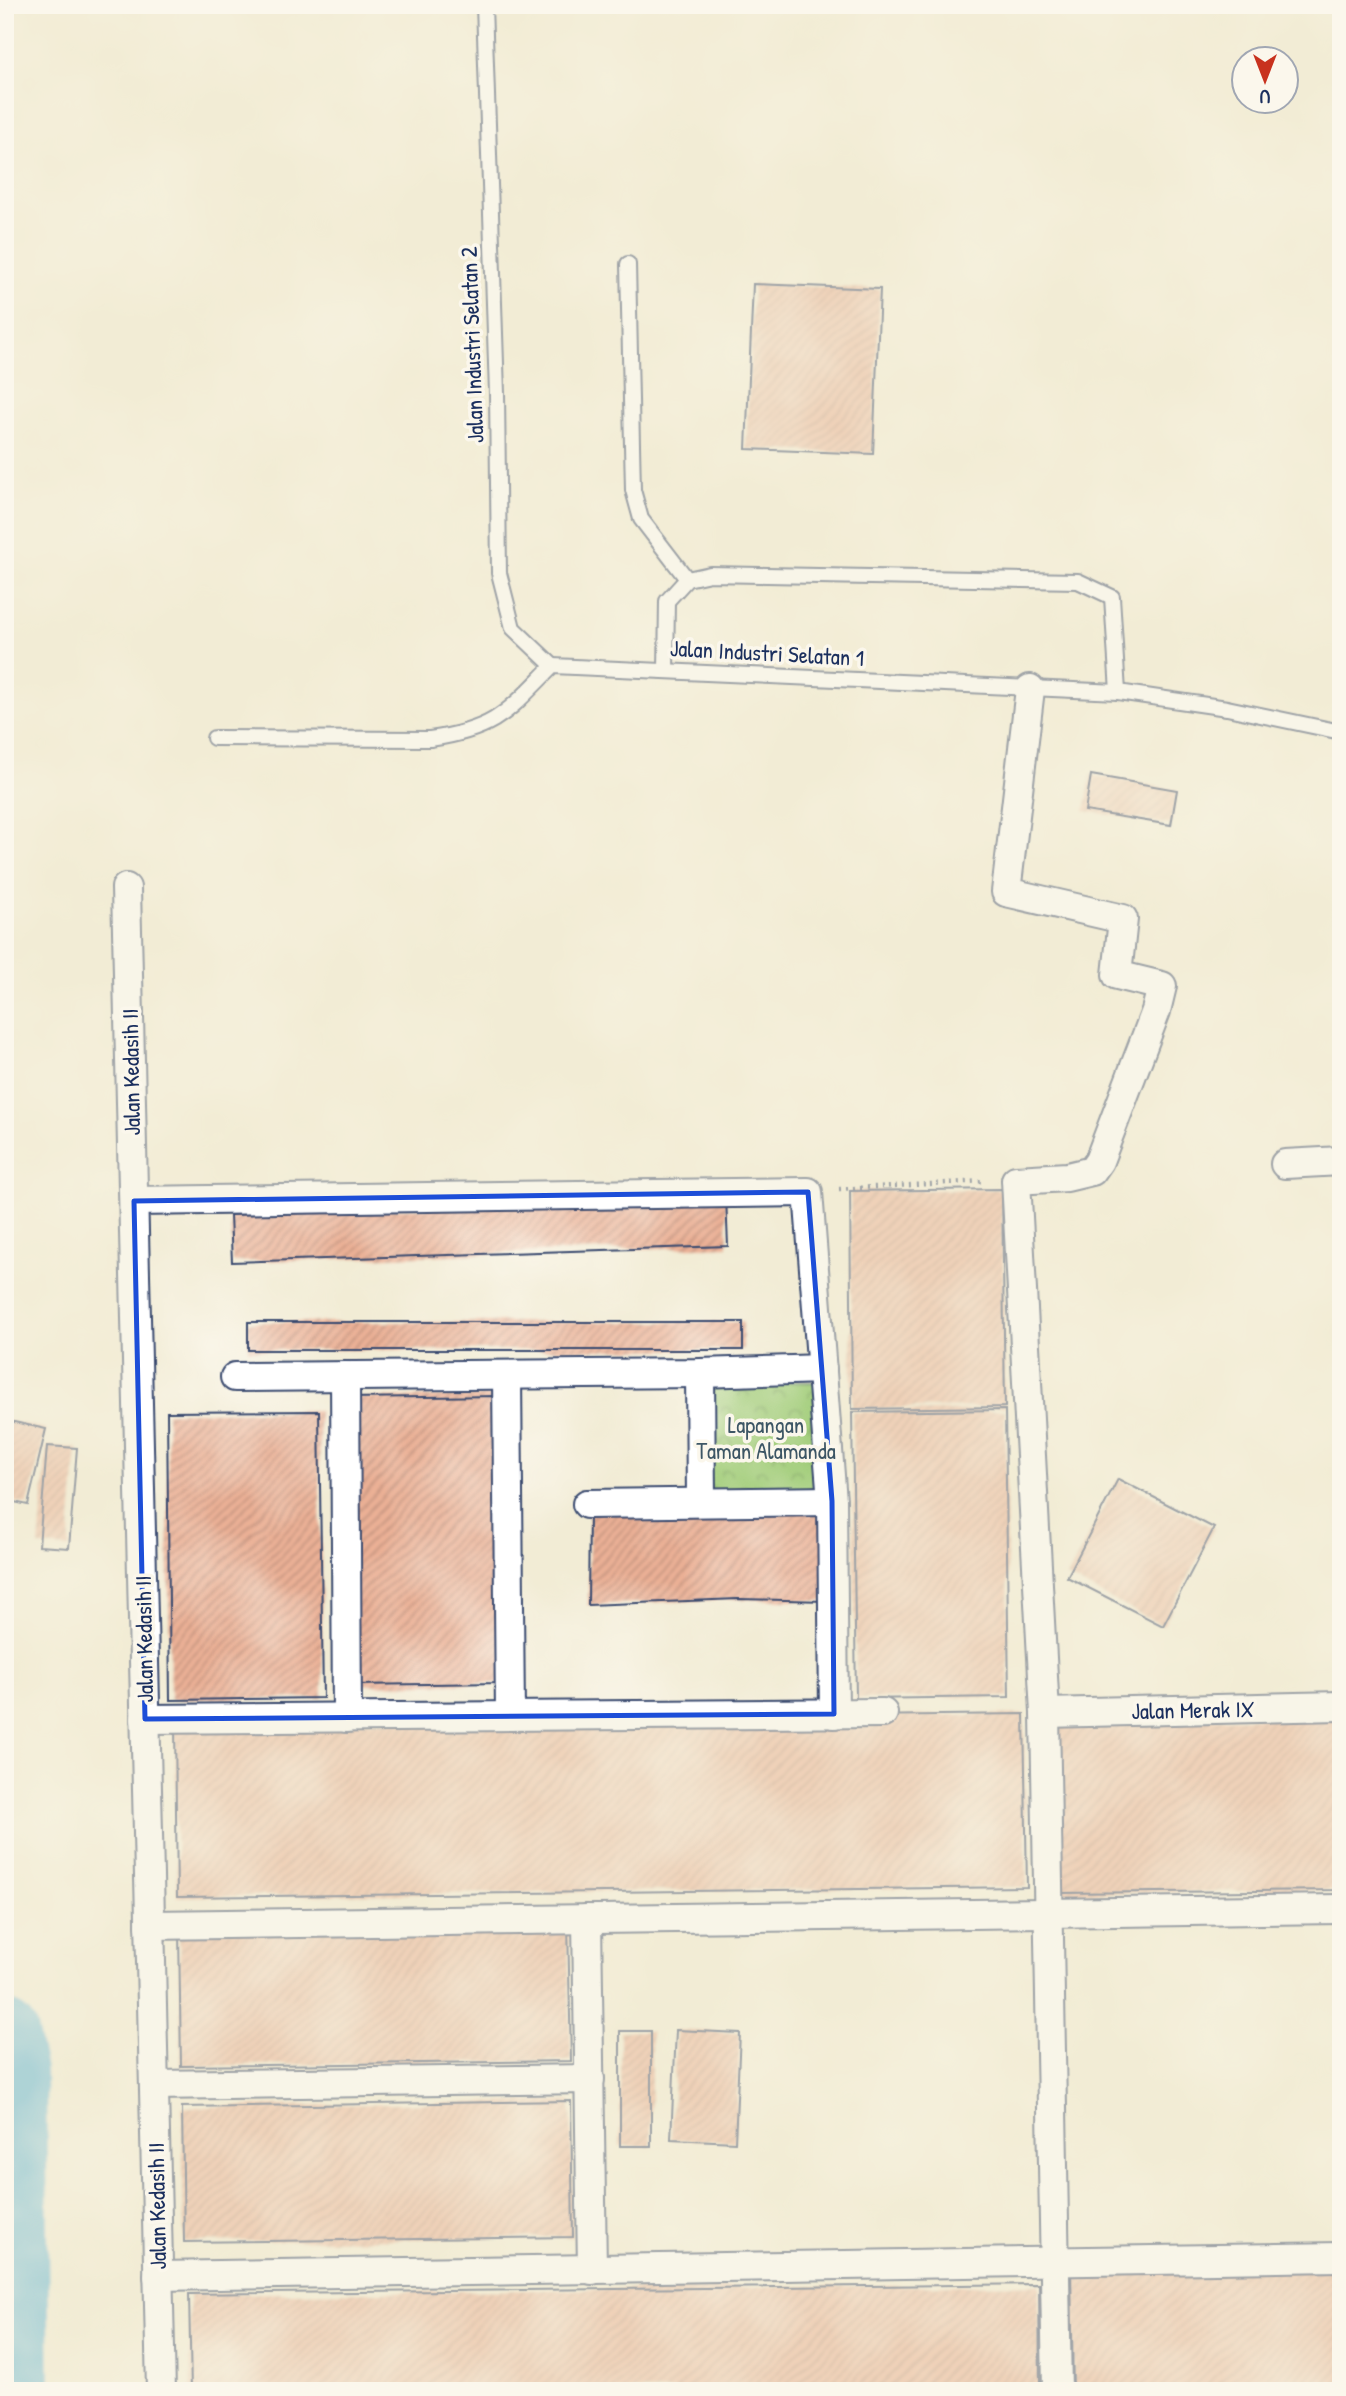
<svg xmlns="http://www.w3.org/2000/svg" width="1346" height="2396" viewBox="0 0 1346 2396" font-family="'Patrick Hand',sans-serif">
	<style>
		.park { fill: url(#park-crowns); stroke: #5e7e6c; stroke-width: 2 }
		.lines { fill: none; stroke-linecap: round; stroke-linejoin: round }
		.river { stroke: #5bb3d8; stroke-width: 66 }
		.building { fill: url(#building-hatch) }
		.service-casing { stroke: #3b4b70; stroke-width: 18 }
		.minor-casing { stroke: #3b4b70; stroke-width: 32 }
		.path { stroke: #3b4b70; stroke-width: 4.5; stroke-dasharray: 2 5; stroke-linecap: butt }
		.service { stroke: #fff; stroke-width: 14 }
		.minor { stroke: #fff; stroke-width: 28 }
		.marked { fill: none; stroke: #1d4ed8; stroke-width: 5; stroke-linejoin: round }
		.labels { text-anchor: middle; stroke-width: 7; stroke-linejoin: round; paint-order: stroke }
		.street-label { font-size: 23px; fill: #1b2f5e; stroke: #fbf7ec }
		.park-label { font-size: 23px; fill: #3d5665; stroke: #fbf7ec }
	</style>
	<defs>
		<pattern id="park-crowns" width="20" height="18" patternUnits="userSpaceOnUse" patternTransform="scale(1.75)"><rect width="20" height="18" fill="#a2cd7a"/><path d="M2 6a3 3 0 1 1 6 0M12 15a3 3 0 1 1 6 0" fill="none" stroke="#8bb06c"/></pattern>
		<pattern id="building-hatch" width="6" height="6" patternUnits="userSpaceOnUse" patternTransform="scale(1.75)"><rect width="6" height="6" fill="#ebb095"/><path d="M-1 1l2-2M0 6l6-6M5 7l2-2" fill="none" stroke="#be907d"/></pattern>
	</defs>
	<rect width="100%" height="100%" fill="#fbf7ec"/>
	<filter id="ink" filterUnits="userSpaceOnUse"><feTurbulence type="fractalNoise" baseFrequency=".0143" numOctaves="2"/><feDisplacementMap in="SourceGraphic" scale="14" xChannelSelector="R" yChannelSelector="G"/><feConvolveMatrix kernelMatrix="1 2 1 2 8 2 1 2 1" color-interpolation-filters="sRGB"/></filter>
	<filter id="wash" filterUnits="userSpaceOnUse"><feTurbulence type="fractalNoise" baseFrequency=".00686" numOctaves="4" result="noise"/><feDisplacementMap in="SourceGraphic" scale="28" xChannelSelector="R" yChannelSelector="G"/><feGaussianBlur stdDeviation="1.57" result="paint"/><feColorMatrix in="noise" values="0 0 0 0 0 0 0 0 0 0 0 0 0 0 0 0 0 1.4 0 .05"/><feComposite in="paint" operator="in"/></filter>
	<g filter="url(#wash)">
		<rect width="100%" height="100%" fill="#f2ecd5"/>
		<polygon class="park" points="707,1381 823,1382 826,1496 708,1495"/>
		<g class="lines">
			<polyline class="river" points="5,2034 13,2072 17,2391"/>
		</g>
		<g id="blocks">
			<g class="building">
				<polygon points="753,284 880,289 873,454 746,449"/>
				<polygon points="1091,775 1177,790 1171,825 1085,811"/>
				<polygon points="1002,1189 1005,1407 852,1409 850,1191"/>
				<polygon points="726,1197 728,1246 232,1262 230,1215"/>
				<rect x="248" y="1322" width="495" height="28"/>
				<polygon points="500,1396 504,1683 351,1685 347,1398"/>
				<polygon points="1005,1410 1009,1697 856,1699 852,1412"/>
				<polygon points="319,1411 323,1698 170,1700 167,1412"/>
				<polygon points="5,1420 46,1429 28,1505 5,1500"/>
				<polygon points="47,1446 77,1448 69,1548 39,1546"/>
				<polygon points="1118,1479 1214,1528 1163,1626 1067,1577"/>
				<polygon points="827,1510 826,1601 738,1599 588,1605 589,1513"/>
				<polygon points="1024,1714 1027,1887 177,1897 175,1724"/>
				<polygon points="1341,1717 1341,1890 1058,1893 1056,1720"/>
				<polygon points="568,1925 571,2061 181,2066 179,1931"/>
				<polygon points="676,2030 740,2033 735,2142 671,2139"/>
				<rect x="620" y="2031" width="31" height="115"/>
				<polygon points="571,2101 573,2237 184,2242 182,2107"/>
				<polygon points="1341,2264 1341,2391 1073,2391 1071,2267"/>
				<polygon points="1039,2284 1040,2391 191,2391 189,2294"/>
			</g>
		</g>
	</g>
	<g filter="url(#ink)">
		<use href="#blocks" fill-opacity="0" stroke="#3b4b70" stroke-width="2"/>
		<g class="lines">
			<g class="service-casing">
				<g id="service">
					<polyline points="484,5 497,393 499,573 513,628 553,666"/>
					<polyline points="628,264 633,490 641,519 687,579"/>
					<polyline points="666,671 667,601 687,579 710,574 1078,581 1112,597 1118,692"/>
					<path d="M214 738 430 739C497 729 507 712 553 666L1118 692 1227 708 1341 732"/>
				</g>
			</g>
			<g class="minor-casing">
				<g id="minor">
					<polyline points="1030,689 1006,892 1123,919 1117,975 1162,986 1156,1011 1099,1161 1092,1171 1067,1177 1016,1180 1045,1713 1057,2391"/>
					<polyline points="126,888 161,2391"/>
					<polyline points="1285,1164 1341,1161"/>
					<polyline points="134,1201 808,1192 832,1501 834,1714"/>
					<polyline points="700,1373 701,1502"/>
					<polyline points="507,1375 510,1716"/>
					<polyline points="345,1376 347,1718"/>
					<polyline points="235,1377 700,1373 822,1369"/>
					<polyline points="587,1504 832,1501"/>
					<polyline points="1045,1713 1341,1706"/>
					<polyline points="145,1719 883,1713"/>
					<polyline points="587,1919 592,2270"/>
					<polyline points="150,1925 1341,1909"/>
					<polyline points="154,2085 590,2079"/>
					<polyline points="158,2276 1341,2257"/>
				</g>
			</g>
			<polyline class="path" points="839,1189 984,1181"/>
			<use href="#service" class="service"/>
			<use href="#minor" class="minor"/>
		</g>
	</g>
	<path d="M0 0H1346V2396H0ZM808 1192 832 1501 834 1714 145 1719 134 1201Z" fill="#f2ecd5" fill-opacity=".55" fill-rule="evenodd"/>
	<path class="marked" d="M808 1192 832 1501 834 1714 145 1719 134 1201Z"/>
	<g class="labels">
		<g class="street-label">
			<text transform="translate(472 345) rotate(-92)" y="8">Jalan Industri Selatan 2</text>
			<text transform="translate(767 653) rotate(3)" y="8">Jalan Industri Selatan 1</text>
			<text transform="translate(131 1072) rotate(-91)" y="8">Jalan Kedasih II</text>
			<text transform="translate(144 1639) rotate(-91)" y="8">Jalan Kedasih II</text>
			<text transform="translate(1193 1710) rotate(-1)" y="8">Jalan Merak IX</text>
			<text transform="translate(157 2206) rotate(-91)" y="8">Jalan Kedasih II</text>
		</g>
		<g class="park-label">
			<text x="766" y="1433">Lapangan<tspan x="766" dy="26">Taman Alamanda</tspan></text>
		</g>
	</g>
	<rect width="1346" height="2396" fill="none" stroke="#fbf7ec" stroke-width="28"/>
	<g transform="translate(1265 80) rotate(180)"><circle r="33" fill="#fbf7ec" stroke="#a1a7b3" stroke-width="2"/>
	<path d="M0-5L12 26L0 18L-12 26Z" fill="#c8321e"/>
	<text y="-10" font-size="19" font-weight="bold" text-anchor="middle" fill="#1b2f5e">U</text>
	</g>
</svg>
